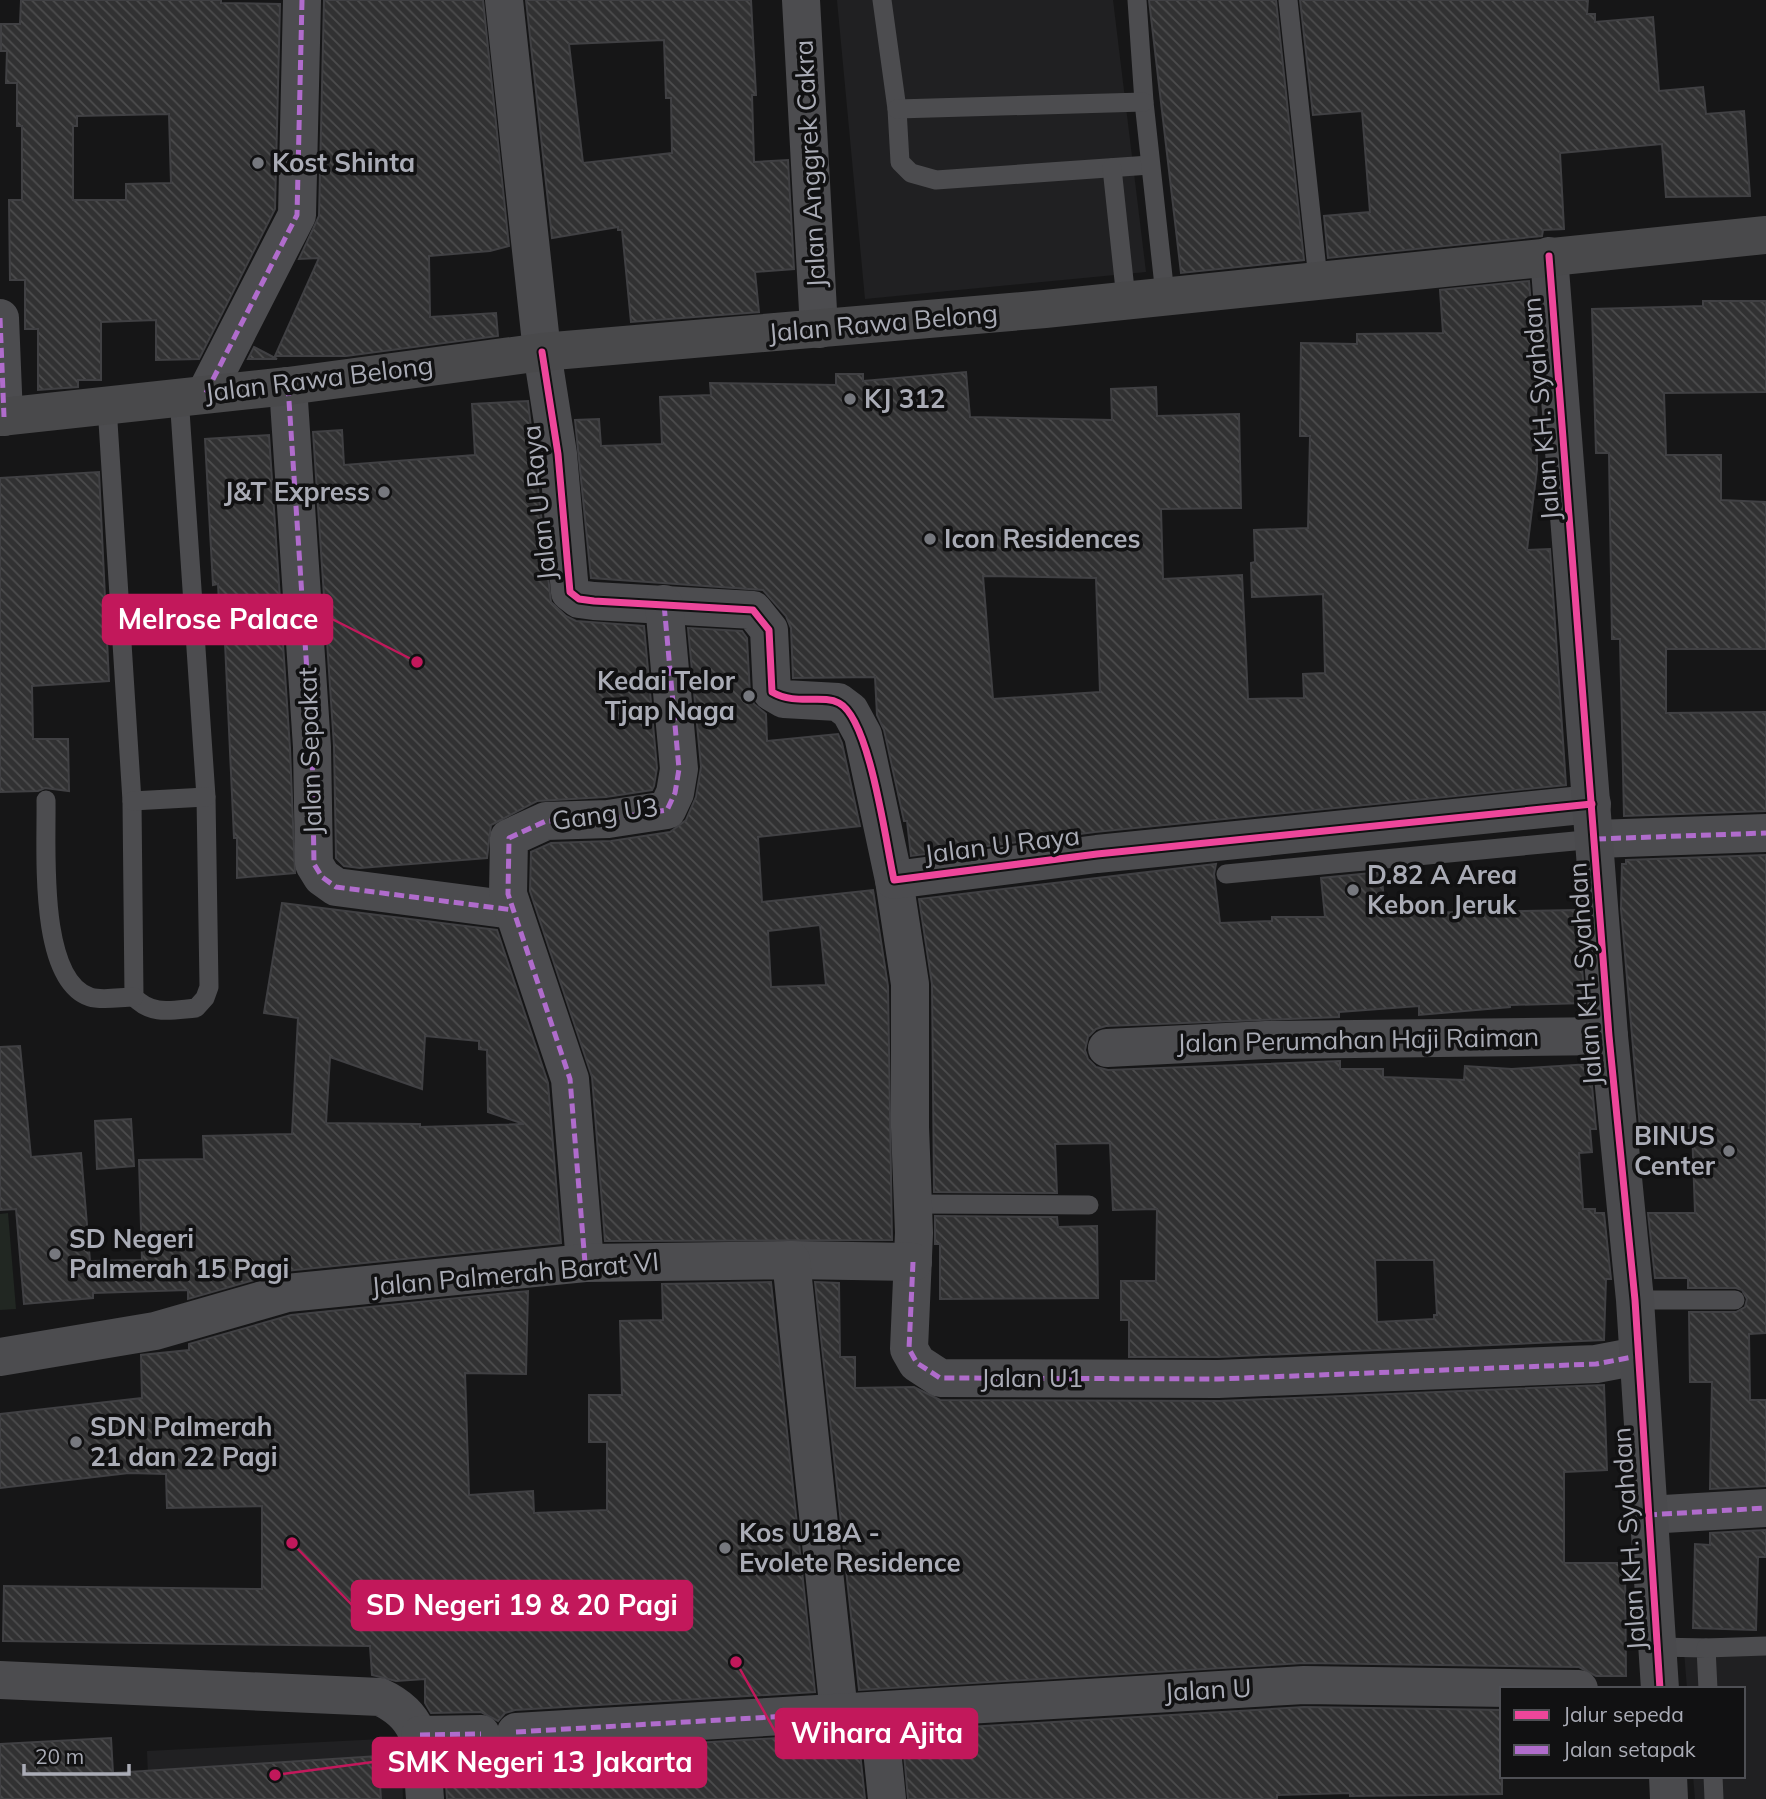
<svg xmlns="http://www.w3.org/2000/svg" width="1766" height="1799" viewBox="0 0 1766 1799" font-family="Mulish,sans-serif">
	<style>
		.built { fill: #202022 }
		.garden { fill: #212722 }
		.building { fill: url(#building-back-hatch); stroke: #404043; stroke-width: 2; fill-rule: evenodd }
		.lines { fill: none; stroke-linecap: round; stroke-linejoin: round }
		.lane { stroke: #4c4c4f; stroke-width: 19 }
		.street { stroke: #4c4c4f; stroke-width: 38 }
		.secondary { stroke: #4a4a4d; stroke-width: 38 }
		.primary { stroke: #49494b; stroke-width: 38 }
		.quiet { stroke: #b06ccc; stroke-width: 5; stroke-dasharray: 10 5; stroke-linecap: butt }
		.cycleway-casing { stroke: #111112; stroke-width: 11 }
		.cycleway { stroke: #ed469a; stroke-width: 7 }
		.poi-dot { fill: #76787e; stroke: #111112; stroke-width: 2.5 }
		.labels { text-anchor: middle; stroke-width: 7; stroke-linejoin: round; paint-order: stroke }
		.poi-label { font-size: 26px; font-weight: bold; fill: #aaacb6; stroke: #111112; text-anchor: start }
		.street-label { font-size: 26px; fill: #aaacb6; stroke: #111112 }
		.leader { fill: none; stroke: #c2185b; stroke-width: 2.5 }
		.callout-dot { fill: #c2185b; stroke: #111112; stroke-width: 2.5 }
		.callout { fill: #c2185b; stroke: #c2185b; stroke-width: 2.5 }
		.callout-label { font-size: 28px; text-anchor: middle; font-weight: bold; fill: #fff }
	</style>
	<defs>
		<pattern id="building-back-hatch" width="6" height="6" patternUnits="userSpaceOnUse" patternTransform="scale(1.75)"><rect width="6" height="6" fill="#313132"/><path d="M-1 5l2 2M0 0l6 6M5-1l2 2" fill="none" stroke="#4c4c4d"/></pattern>
	</defs>
	<rect width="100%" height="100%" fill="#161617"/>
	<g class="built">
		<polygon points="837,0 1113,0 1146,272 865,299"/>
		<polygon points="1683,1638 1766,1638 1766,1799 1695,1799 1693,1776 1743,1776 1743,1689 1687,1689"/>
		<polygon points="401,1738 403,1799 149,1799 147,1751"/>
	</g>
	<polygon class="garden" points="8,1213 16,1309 0,1310 0,1214"/>
	<g class="building">
		<path d="M21 0H221V3L280 4 275 209 199 359 156 360V320L101 322V380H78V387L38 390V329H25V280H10L9 200H22V126H17V83H6L7 51H1V24H20ZM169 114 171 183 126 184V200H73V126H77V116Z"/>
		<polygon points="324,0 483,0 509,246 490,251 429,256 430,317 496,313 498,336 346,356 275,356 319,258 299,259 319,216"/>
		<path d="M526 0H751L756 95H752L754 162 788 160 794 269 755 272 759 312 631 322 622 230H618V227L552 238ZM664 40 666 98H671L672 153 583 163 569 44Z"/>
		<polygon points="1149,0 1276,0 1304,260 1181,273"/>
		<polygon points="1300,0 1588,0 1587,14 1595,14 1595,22 1653,17 1659,91 1703,87 1706,114 1744,111 1750,196 1666,197 1662,144 1560,153 1564,229 1543,230 1542,236 1328,258 1324,216 1370,212 1362,111 1313,115"/>
		<path d="M1529 281 1536 367 1537 469 1527 550 1550 549 1566 785 1095 832 911 856 907 821H904L884 730 877 715 875 677 793 678 791 628 786 616 763 590 591 578 575 420 599 419 601 446 662 444 660 397 711 395 710 383 836 385V374H863V381L966 372 970 417 1112 420 1111 389 1156 387 1157 416 1239 414 1241 508 1161 509 1163 579 1242 575 1248 699 1304 698 1303 674 1325 673 1323 594 1252 597 1251 563 1255 562 1254 530 1308 528 1310 436H1300L1301 343 1357 344V334L1443 333 1440 290ZM983 576 1096 578 1100 692 993 699Z"/>
		<polygon points="1703,301 1766,301 1766,392 1664,393 1666,455 1721,455 1721,500 1766,502 1766,649 1666,649 1666,713 1766,712 1766,811 1624,816 1620,639 1612,639 1609,453 1596,453 1592,309 1703,306"/>
		<polygon points="254,347 277,359 248,359"/>
		<polygon points="528,401 551,602 566,616 576,621 644,626 657,768 654,786 652,790 606,797 537,801 491,825 487,858 360,868 344,866 336,858 334,746 313,432 342,430 344,465 475,455 472,404"/>
		<polygon points="269,435 290,748 295,873 237,878 237,838 234,838 224,621 220,622 218,584 213,585 205,439"/>
		<polygon points="99,472 109,681 32,686 33,739 68,739 69,791 45,788 38,791 0,792 0,478"/>
		<path d="M688 628 742 631 747 638 750 694 754 704 766 714 767 741 838 734 842 743 860 826 758 837 762 902 873 890 888 986 892 1240 605 1241 592 1077 530 891 531 852 551 843 611 841 670 832 686 820 696 797 701 767ZM820 925 826 985 771 987 768 931Z"/>
		<polygon points="1766,855 1766,1333 1749,1334 1750,1400 1766,1400 1766,1486 1710,1489 1712,1382 1690,1382 1689,1312 1736,1312 1745,1307 1747,1299 1742,1290 1736,1288 1688,1288 1688,1278 1655,1278 1648,1213 1695,1213 1692,1128 1640,1128 1621,909 1622,864 1626,864 1626,860"/>
		<path d="M1216 864 1214 874 1220 923 1272 921V917H1325L1321 878 1381 872 1385 907 1410 905V913L1577 910 1585 1003 1510 1005V1007L1419 1015V1006L1339 1012V1017L1106 1026 1096 1029 1088 1037 1085 1050 1088 1059 1096 1067 1108 1070 1340 1061V1069H1383V1077L1464 1080 1465 1066 1512 1069 1590 1064 1596 1129H1590L1592 1152 1579 1153 1583 1209H1595V1213H1604L1611 1279H1606L1604 1340 1218 1357H1129V1320H1121V1281H1156L1157 1209 1113 1210 1110 1143 1055 1144 1057 1193 934 1192 932 984 919 899ZM1375 1260H1434L1437 1315H1434V1319L1377 1322Z"/>
		<path d="M282 903 497 930 548 1083 561 1243 285 1271 188 1299V1290L93 1293V1298L24 1304 16 1209 0 1210V1047L20 1046 31 1157 81 1153 90 1261 142 1260 139 1160 204 1159 203 1136 292 1134 298 1018 264 1013ZM425 1036 479 1041V1049L487 1050 488 1112 524 1124 420 1127V1124L326 1123 330 1057 422 1089Z"/>
		<polygon points="131,1119 134,1166 97,1169 95,1121"/>
		<polygon points="935,1216 1057,1217 1058,1227 1097,1226 1098,1298 940,1299 940,1244 935,1244"/>
		<polygon points="771,1282 815,1692 515,1710 505,1713 498,1721 481,1712 431,1713 425,1703 425,1679 396,1681 372,1675 370,1646 3,1641 4,1586 262,1589 262,1506 167,1508 166,1474 129,1473 0,1488 0,1414 142,1398 141,1355 189,1350 189,1344 291,1315 528,1291 526,1374 465,1373 469,1495 533,1491 534,1513 607,1510 607,1442 589,1442 589,1395 622,1395 620,1321 663,1320 662,1284"/>
		<polygon points="815,1282 839,1283 840,1357 855,1357 855,1388 914,1387 940,1400 1219,1401 1604,1385 1607,1470 1564,1472 1564,1563 1625,1563 1626,1676 1596,1676 1579,1667 1304,1663 859,1690"/>
		<polygon points="1766,1530 1766,1557 1758,1557 1756,1630 1693,1628 1695,1544 1710,1545 1710,1533"/>
		<polygon points="1304,1707 1502,1710 1502,1794 1350,1796 1350,1793 1277,1795 1277,1799 908,1799 902,1731"/>
		<polygon points="858,1733 865,1799 447,1799 444,1756 482,1756 493,1752 499,1746 507,1752 517,1754"/>
		<polygon points="111,1738 113,1773 378,1756 381,1799 0,1799 0,1744"/>
	</g>
	<g class="lines">
		<g class="lane">
			<polyline points="882,0 897,109 900,162 911,173 936,180 1150,165"/>
			<polyline points="1137,0 1144,102 1165,295"/>
			<polyline points="1288,0 1318,279"/>
			<polyline points="897,109 1144,102"/>
			<polyline points="1112,168 1126,299"/>
			<path d="M107 406 132 801 134 997C152 1016 172 1010 196 1008L205 998 209 987 206 797 179 396"/>
			<path d="M46 800C47 846 37 979 90 997 102 1001 121 997 134 997"/>
			<polyline points="132,801 206,797"/>
			<polyline points="1226,874 1596,839"/>
			<polyline points="913,1204 1089,1205"/>
			<polyline points="1635,1300 1735,1300"/>
			<polyline points="1657,1647 1706,1648 1708,1689"/>
			<polyline points="1706,1648 1766,1646"/>
			<polyline points="1713,1776 1714,1799"/>
		</g>
		<g class="street">
			<polyline points="504,0 542,352 558,454 570,592 579,599 594,601 753,610 769,630 772,692 784,699 838,702 850,711 863,735 894,880 910,984 910,1127 914,1233 909,1349 917,1363 940,1378 1218,1379 1596,1364 1638,1356"/>
			<polyline points="801,0 819,329"/>
			<polyline points="0,318 4,417"/>
			<polyline points="288,386 312,747 314,864 322,877 336,887 513,910"/>
			<polyline points="206,393 297,215 302,0"/>
			<polyline points="1596,839 1766,833"/>
			<polyline points="894,880 1097,854 1592,804"/>
			<polyline points="1107,1048 1266,1040 1609,1036"/>
			<polyline points="791,1260 913,1262"/>
			<polyline points="585,1263 570,1079 508,894 509,838 546,821 608,819 667,810 675,793 679,769 664,604"/>
			<polyline points="0,1357 155,1331 287,1293 585,1263 791,1260 839,1713"/>
			<polyline points="1647,1515 1766,1508"/>
			<path d="M0 1680 380 1697C428 1719 421 1753 425 1799"/>
			<polyline points="878,1711 887,1799"/>
			<polyline points="516,1732 1304,1685 1579,1689"/>
			<polyline points="420,1735 481,1734"/>
		</g>
		<g class="secondary">
			<polyline points="1549,256 1609,1036 1635,1300 1660,1689"/>
			<polyline points="1668,1776 1669,1799"/>
		</g>
		<polyline class="primary" points="0,417 288,386 542,352 1045,309 1766,235"/>
		<g class="quiet">
			<polyline points="0,318 4,417"/>
			<polyline points="288,386 312,747 314,864 322,877 336,887 513,910"/>
			<polyline points="206,393 297,215 302,0"/>
			<polyline points="1596,839 1766,833"/>
			<polyline points="913,1262 909,1349 917,1363 940,1378 1218,1379 1596,1364 1638,1356"/>
			<polyline points="585,1263 570,1079 508,894 509,838 546,821 608,819 667,810 675,793 679,769 664,604"/>
			<polyline points="1647,1515 1766,1508"/>
			<polyline points="516,1732 839,1713"/>
			<polyline points="420,1735 481,1734"/>
		</g>
		<g class="cycleway-casing">
			<g id="cycleway">
				<polyline points="1549,256 1609,1036 1635,1300 1660,1689"/>
				<path d="M542 352 558 454 570 592 579 599 594 601 753 610 769 630 772 692C796 706 822 694 839 703 870 719 886 844 894 880L1097 854 1592 804"/>
			</g>
		</g>
		<use href="#cycleway" class="cycleway"/>
	</g>
	<g class="poi-dot">
		<circle cx="258" cy="163" r="7"/>
		<circle cx="850" cy="399" r="7"/>
		<circle cx="384" cy="492" r="7"/>
		<circle cx="930" cy="539" r="7"/>
		<circle cx="749" cy="696" r="7"/>
		<circle cx="1353" cy="890" r="7"/>
		<circle cx="1729" cy="1151" r="7"/>
		<circle cx="55" cy="1254" r="7"/>
		<circle cx="76" cy="1442" r="7"/>
		<circle cx="725" cy="1548" r="7"/>
	</g>
	<g class="labels">
		<g class="poi-label">
			<text x="272" y="172">Kost Shinta</text>
			<text x="864" y="408">KJ 312</text>
			<text x="370" y="501" text-anchor="end">J&amp;T Express</text>
			<text x="944" y="548">Icon Residences</text>
			<text x="735" y="690" text-anchor="end">Kedai Telor<tspan x="735" dy="30">Tjap Naga</tspan></text>
			<text x="1367" y="884">D.82 A Area<tspan x="1367" dy="30">Kebon Jeruk</tspan></text>
			<text x="1715" y="1145" text-anchor="end">BINUS<tspan x="1715" dy="30">Center</tspan></text>
			<text x="69" y="1248">SD Negeri<tspan x="69" dy="30">Palmerah 15 Pagi</tspan></text>
			<text x="90" y="1436">SDN Palmerah<tspan x="90" dy="30">21 dan 22 Pagi</tspan></text>
			<text x="739" y="1542">Kos U18A -<tspan x="739" dy="30">Evolete Residence</tspan></text>
		</g>
		<g class="street-label">
			<text transform="translate(810 164) rotate(-93)" y="9">Jalan Anggrek Cakra</text>
			<text transform="translate(883 323) rotate(-5)" y="9">Jalan Rawa Belong</text>
			<text transform="translate(319 379) rotate(-7)" y="9">Jalan Rawa Belong</text>
			<text transform="translate(1541 409) rotate(-95)" y="9">Jalan KH. Syahdan</text>
			<text transform="translate(539 503) rotate(-96)" y="9">Jalan U Raya</text>
			<text transform="translate(310 751) rotate(-92)" y="9">Jalan Sepakat</text>
			<text transform="translate(605 814) rotate(-8)" y="9">Gang U3</text>
			<text transform="translate(1002 845) rotate(-7)" y="9">Jalan U Raya</text>
			<text transform="translate(1585 974) rotate(-94)" y="9">Jalan KH. Syahdan</text>
			<text transform="translate(1358 1040) rotate(-1)" y="9">Jalan Perumahan Haji Raiman</text>
			<text transform="translate(515 1274) rotate(-5)" y="9">Jalan Palmerah Barat VI</text>
			<text x="1032" y="1387">Jalan U1</text>
			<text transform="translate(1629 1539) rotate(-94)" y="9">Jalan KH. Syahdan</text>
			<text transform="translate(1208 1690) rotate(-3)" y="9">Jalan U</text>
		</g>
	</g>
	<path class="leader" d="M417 662L332 619M292 1543L352 1605M736 1662L776 1733M275 1775L373 1762"/>
	<g class="callout-dot">
		<circle cx="417" cy="662" r="7"/>
		<circle cx="292" cy="1543" r="7"/>
		<circle cx="736" cy="1662" r="7"/>
		<circle cx="275" cy="1775" r="7"/>
	</g>
	<g class="callout">
		<rect x="103" y="595" width="229" height="49" rx="7"/>
		<rect x="352" y="1581" width="340" height="49" rx="7"/>
		<rect x="776" y="1709" width="201" height="49" rx="7"/>
		<rect x="373" y="1738" width="333" height="49" rx="7"/>
	</g>
	<g class="callout-label">
		<text x="218" y="629">Melrose Palace</text>
		<text x="522" y="1615">SD Negeri 19 &amp; 20 Pagi</text>
		<text x="877" y="1743">Wihara Ajita</text>
		<text x="540" y="1772">SMK Negeri 13 Jakarta</text>
	</g>
	<rect x="1500" y="1687" width="245" height="91" fill="#111112" stroke="#4e4f54" stroke-width="2"/>
	<rect x="1514" y="1710" width="35" height="10" fill="#ed469a" stroke="#4e4f54" stroke-width="2"/>
	<text x="1563" y="1722" font-size="21" fill="#aaacb6">Jalur sepeda</text>
	<rect x="1514" y="1745" width="35" height="10" fill="#b06ccc" stroke="#4e4f54" stroke-width="2"/>
	<text x="1563" y="1757" font-size="21" fill="#aaacb6">Jalan setapak</text>
	<path d="M24 1764v10h105v-10" fill="none" stroke="#aaacb6" stroke-width="3.5"/>
	<text x="35" y="1764" font-size="21" fill="#aaacb6" stroke="#111112" stroke-width="5" paint-order="stroke">20 m</text>
</svg>
